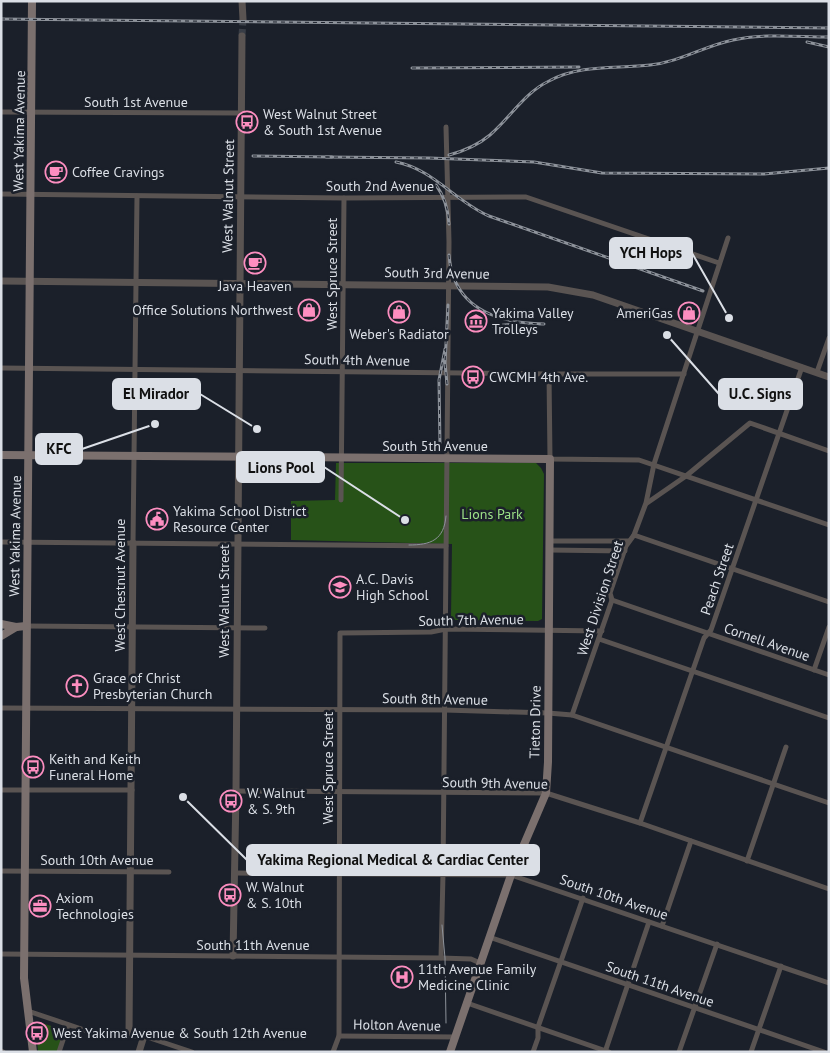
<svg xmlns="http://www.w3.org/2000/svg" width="830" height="1053" viewBox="0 0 830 1053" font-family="'PT Sans',sans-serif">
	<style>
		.green { fill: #275218 }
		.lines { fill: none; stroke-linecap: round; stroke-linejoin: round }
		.tertiary-tunnel { stroke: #383d46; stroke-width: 7; stroke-dasharray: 7 3.5; stroke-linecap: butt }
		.minor { stroke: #5a5452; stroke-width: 5 }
		.tertiary { stroke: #5a5452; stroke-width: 7 }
		.secondary { stroke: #7b706e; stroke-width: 8 }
		.tram { stroke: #8d929a; stroke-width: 1 }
		.rail-casing { stroke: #8d929a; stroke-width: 3 }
		.rail { stroke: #1b202a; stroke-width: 1; stroke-dasharray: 4; stroke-linecap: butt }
		.labels { text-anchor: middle; stroke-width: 5; stroke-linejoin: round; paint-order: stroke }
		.street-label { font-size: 14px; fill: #dbdfe6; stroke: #1b202a }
		.poi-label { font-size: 14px; fill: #dbdfe6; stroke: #1b202a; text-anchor: start }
		.park-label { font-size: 14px; fill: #9de288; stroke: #1b202a }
		.leader { fill: none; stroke: #dbdfe6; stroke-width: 2 }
		.callout-dot { fill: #dbdfe6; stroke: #1b202a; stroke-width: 2 }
		.callout { fill: #dbdfe6; stroke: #dbdfe6; stroke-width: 2 }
		.callout-label { font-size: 15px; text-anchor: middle; font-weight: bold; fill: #111 }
	</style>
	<rect width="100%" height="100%" fill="#1b202a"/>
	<g class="green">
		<polygon points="336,463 536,463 541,468 544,474 542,619 538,621 455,620 451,617 452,544 291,540 291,501 335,500"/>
		<polygon points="38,1022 65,1030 58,1052 38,1052 36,1026"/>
	</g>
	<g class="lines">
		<polyline class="tertiary-tunnel" points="242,36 243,19"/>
		<g class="minor">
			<polyline points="1,112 241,113"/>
			<polyline points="1,194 344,198 526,197 719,263"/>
			<polyline points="1,368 549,374 684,374"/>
			<polyline points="817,372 829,338"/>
			<polyline points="549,374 550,459 639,460 829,525"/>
			<polyline points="341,500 344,198"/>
			<polyline points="647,503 686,476 750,423 829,451"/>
			<polyline points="634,535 829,602"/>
			<polyline points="549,541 628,541"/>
			<polyline points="1,542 446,546"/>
			<polyline points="133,543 137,196"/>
			<polyline points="549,550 625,551"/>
			<polyline points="612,600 829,675"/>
			<polyline points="26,626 265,628"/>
			<polyline points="599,639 829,718"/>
			<polyline points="814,670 829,627"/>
			<polyline points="1,708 445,710 548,713 572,715 829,803"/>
			<polyline points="572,715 612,600 610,593 626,546 634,535 646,503 654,464 728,238"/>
			<polyline points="1,790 132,790"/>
			<polyline points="236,791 546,793 640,823 829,889"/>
			<polyline points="640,823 704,638 711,630 802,367"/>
			<polyline points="747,861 786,747"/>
			<polyline points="1,871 169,872"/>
			<polyline points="234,873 511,875 829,983"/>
			<polyline points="662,926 691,841"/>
			<polyline points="489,937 824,1052"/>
			<polyline points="1,954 441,958 471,959 480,963"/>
			<polyline points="441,958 443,874 449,242 446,127"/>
			<polyline points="467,1003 609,1052"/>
			<polyline points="28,1011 102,1036 144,1036 192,1052"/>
			<polyline points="339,1036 455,1037"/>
			<polyline points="1,1051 3,1052"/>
			<polyline points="59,1052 68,1025"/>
			<polyline points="333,1052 339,1036 340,633 431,632 446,629 602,631"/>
			<polyline points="533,1052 538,1038 538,1027 583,898"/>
			<polyline points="605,1052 649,922"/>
			<polyline points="679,1052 717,944"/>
			<polyline points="751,1052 781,966"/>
		</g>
		<g class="tertiary">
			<polyline points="242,1 243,19"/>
			<polyline points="1,281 548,287 593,295 829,377"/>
			<polyline points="233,956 236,791 242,36"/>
			<polyline points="129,1035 133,543"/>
			<polyline points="139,1052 144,1036"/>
		</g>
		<g class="secondary">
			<polyline points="32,1 24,978 33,1052"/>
			<polyline points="1,455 550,459 548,762 546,793 511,875 450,1052"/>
			<polyline points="1,624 16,627"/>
			<polyline points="1,636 16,627 26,626"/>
		</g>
		<g class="tram">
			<path d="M409 545C431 545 444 540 446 516"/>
			<polyline points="442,925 445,958 446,1023"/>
		</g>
		<g class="rail-casing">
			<g id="rail">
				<polyline points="1,19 829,28"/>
				<polyline points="807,42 829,47"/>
				<polyline points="412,68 579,67"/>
				<path d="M449 155C464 151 478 145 490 135 510 118 524 93 549 81 581 64 615 69 650 65 680 62 704 46 733 40 764 33 798 37 829 37"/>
				<polyline points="253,156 332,157"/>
				<polyline points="326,157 429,158 534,162 602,173 764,174 829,168"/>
				<path d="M396 162C433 169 456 202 489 216L703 291"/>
				<path d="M436 185C445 197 448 209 449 224"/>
				<path d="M449 255C453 309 498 323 544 324"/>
				<polyline points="493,326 515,324"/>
				<polyline points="447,384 445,363 448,305"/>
				<polyline points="440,446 439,380 445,349"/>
			</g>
		</g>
		<use href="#rail" class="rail"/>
	</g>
	<defs>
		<g id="bus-ring" transform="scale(1.125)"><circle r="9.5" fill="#1b202a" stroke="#fd8ec0" stroke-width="1.5"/><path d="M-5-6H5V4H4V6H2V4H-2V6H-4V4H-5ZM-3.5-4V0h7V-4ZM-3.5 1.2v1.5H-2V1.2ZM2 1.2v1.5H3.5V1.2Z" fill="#fd8ec0"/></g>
		<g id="cafe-ring" transform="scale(1.125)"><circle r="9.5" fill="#1b202a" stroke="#fd8ec0" stroke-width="1.5"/><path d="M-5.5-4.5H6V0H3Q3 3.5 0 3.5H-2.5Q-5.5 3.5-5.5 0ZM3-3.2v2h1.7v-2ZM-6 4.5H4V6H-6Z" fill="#fd8ec0"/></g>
		<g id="shop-ring" transform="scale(1.125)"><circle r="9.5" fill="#1b202a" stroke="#fd8ec0" stroke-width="1.5"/><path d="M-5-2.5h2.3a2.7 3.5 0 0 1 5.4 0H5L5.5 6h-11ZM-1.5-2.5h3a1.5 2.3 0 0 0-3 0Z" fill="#fd8ec0"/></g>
		<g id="museum-ring" transform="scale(1.125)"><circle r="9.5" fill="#1b202a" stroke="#fd8ec0" stroke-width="1.5"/><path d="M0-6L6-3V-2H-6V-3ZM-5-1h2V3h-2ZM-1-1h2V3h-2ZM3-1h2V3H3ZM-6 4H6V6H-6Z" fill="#fd8ec0"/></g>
		<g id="civic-ring" transform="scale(1.125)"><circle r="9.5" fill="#1b202a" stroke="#fd8ec0" stroke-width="1.5"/><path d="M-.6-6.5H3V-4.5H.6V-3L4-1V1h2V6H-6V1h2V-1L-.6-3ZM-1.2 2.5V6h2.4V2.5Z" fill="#fd8ec0"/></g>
		<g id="school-ring" transform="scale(1.125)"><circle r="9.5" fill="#1b202a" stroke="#fd8ec0" stroke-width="1.5"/><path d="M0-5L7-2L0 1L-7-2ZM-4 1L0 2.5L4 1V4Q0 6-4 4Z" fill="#fd8ec0"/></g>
		<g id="church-ring" transform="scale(1.125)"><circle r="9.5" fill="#1b202a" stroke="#fd8ec0" stroke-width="1.5"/><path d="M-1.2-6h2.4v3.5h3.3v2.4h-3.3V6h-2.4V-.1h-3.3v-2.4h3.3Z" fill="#fd8ec0"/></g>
		<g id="office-ring" transform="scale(1.125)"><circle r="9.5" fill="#1b202a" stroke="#fd8ec0" stroke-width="1.5"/><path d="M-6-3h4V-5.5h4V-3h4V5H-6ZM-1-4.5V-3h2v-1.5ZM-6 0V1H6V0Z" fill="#fd8ec0"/></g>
		<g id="hospital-ring" transform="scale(1.125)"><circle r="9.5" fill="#1b202a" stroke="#fd8ec0" stroke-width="1.5"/><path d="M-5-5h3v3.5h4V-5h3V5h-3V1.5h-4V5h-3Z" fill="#fd8ec0"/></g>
	</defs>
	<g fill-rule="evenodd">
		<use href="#bus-ring" x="247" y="122"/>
		<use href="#cafe-ring" x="56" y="172"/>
		<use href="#cafe-ring" x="255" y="263"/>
		<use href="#shop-ring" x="309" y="310"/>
		<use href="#shop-ring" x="399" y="312"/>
		<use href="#shop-ring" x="689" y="313"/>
		<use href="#museum-ring" x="476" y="321"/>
		<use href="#bus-ring" x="473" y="377"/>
		<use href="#civic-ring" x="157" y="519"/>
		<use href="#school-ring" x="340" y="587"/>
		<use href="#church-ring" x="77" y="686"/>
		<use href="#bus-ring" x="33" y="767"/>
		<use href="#bus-ring" x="231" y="801"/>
		<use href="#bus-ring" x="230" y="895"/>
		<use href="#office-ring" x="40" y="906"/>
		<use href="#hospital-ring" x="402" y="977"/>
		<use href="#bus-ring" x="37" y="1033"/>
	</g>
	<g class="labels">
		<g class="street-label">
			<text x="136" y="107">South 1st Avenue</text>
			<text transform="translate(19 131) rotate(-89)" y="5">West Yakima Avenue</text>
			<text x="380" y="191">South 2nd Avenue</text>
			<text transform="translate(228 196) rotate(-89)" y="5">West Walnut Street</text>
			<text transform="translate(437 273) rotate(1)" y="5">South 3rd Avenue</text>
			<text transform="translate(332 274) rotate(-90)" y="5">West Spruce Street</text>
			<text transform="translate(357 360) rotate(1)" y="5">South 4th Avenue</text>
			<text x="435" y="451">South 5th Avenue</text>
			<text transform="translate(15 536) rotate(-89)" y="5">West Yakima Avenue</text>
			<text transform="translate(717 579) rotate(-71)" y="5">Peach Street</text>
			<text transform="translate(120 585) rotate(-90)" y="5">West Chestnut Avenue</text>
			<text transform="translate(600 598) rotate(-72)" y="5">West Division Street</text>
			<text transform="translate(224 601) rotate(-90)" y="5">West Walnut Street</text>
			<text transform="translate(471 620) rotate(-1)" y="5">South 7th Avenue</text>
			<text transform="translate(767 642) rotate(19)" y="5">Cornell Avenue</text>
			<text transform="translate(435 699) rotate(1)" y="5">South 8th Avenue</text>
			<text transform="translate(535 722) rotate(-89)" y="5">Tieton Drive</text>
			<text transform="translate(328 768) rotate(-90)" y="5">West Spruce Street</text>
			<text transform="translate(495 783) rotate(1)" y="5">South 9th Avenue</text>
			<text x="97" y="865">South 10th Avenue</text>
			<text transform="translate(614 897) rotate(19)" y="5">South 10th Avenue</text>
			<text x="253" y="950">South 11th Avenue</text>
			<text transform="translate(660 984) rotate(19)" y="5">South 11th Avenue</text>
			<text transform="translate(397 1025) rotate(1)" y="5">Holton Avenue</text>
		</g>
		<g class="poi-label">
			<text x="263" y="119">West Walnut Street<tspan x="263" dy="16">&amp; South 1st Avenue</tspan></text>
			<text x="72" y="177">Coffee Cravings</text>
			<text x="255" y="291" text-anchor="middle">Java Heaven</text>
			<text x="293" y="315" text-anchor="end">Office Solutions Northwest</text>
			<text x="492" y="318">Yakima Valley<tspan x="492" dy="16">Trolleys</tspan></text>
			<text x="673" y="318" text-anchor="end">AmeriGas</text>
			<text x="399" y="339" text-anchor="middle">Weber's Radiator</text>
			<text x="489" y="382">CWCMH 4th Ave.</text>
			<text x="173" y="516">Yakima School District<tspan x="173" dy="16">Resource Center</tspan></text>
			<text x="356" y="584">A.C. Davis<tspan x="356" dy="16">High School</tspan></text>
			<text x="93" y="683">Grace of Christ<tspan x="93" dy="16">Presbyterian Church</tspan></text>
			<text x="49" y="764">Keith and Keith<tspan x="49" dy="16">Funeral Home</tspan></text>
			<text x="247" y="798">W. Walnut<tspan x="247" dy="16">&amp; S. 9th</tspan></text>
			<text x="246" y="892">W. Walnut<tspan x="246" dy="16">&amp; S. 10th</tspan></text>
			<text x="56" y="903">Axiom<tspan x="56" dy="16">Technologies</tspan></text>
			<text x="418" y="974">11th Avenue Family<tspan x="418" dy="16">Medicine Clinic</tspan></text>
			<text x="53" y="1038">West Yakima Avenue &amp; South 12th Avenue</text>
		</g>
		<g class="park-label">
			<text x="492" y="519">Lions Park</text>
		</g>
	</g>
	<path class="leader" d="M729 318L692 253M257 429L200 394M667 335L719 394M155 424L82 449M405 520L324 467M183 797L247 860"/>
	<g class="callout-dot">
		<circle cx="729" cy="318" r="5"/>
		<circle cx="257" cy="429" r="5"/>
		<circle cx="667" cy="335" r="5"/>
		<circle cx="155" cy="424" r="5"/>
		<circle cx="405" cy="520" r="5"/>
		<circle cx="183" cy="797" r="5"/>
	</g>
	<g class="callout">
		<rect x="610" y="238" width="82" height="30" rx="5"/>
		<rect x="113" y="379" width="87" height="30" rx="5"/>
		<rect x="719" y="379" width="83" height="30" rx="5"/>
		<rect x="36" y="434" width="46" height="30" rx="5"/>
		<rect x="237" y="452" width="87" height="30" rx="5"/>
		<rect x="247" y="845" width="292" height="30" rx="5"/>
	</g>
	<g class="callout-label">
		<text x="651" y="258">YCH Hops</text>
		<text x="156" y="399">El Mirador</text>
		<text x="760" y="399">U.C. Signs</text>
		<text x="59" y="454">KFC</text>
		<text x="281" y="473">Lions Pool</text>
		<text x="393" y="865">Yakima Regional Medical &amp; Cardiac Center</text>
	</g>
	<rect width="830" height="1053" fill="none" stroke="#dbdfe6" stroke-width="5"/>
</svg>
